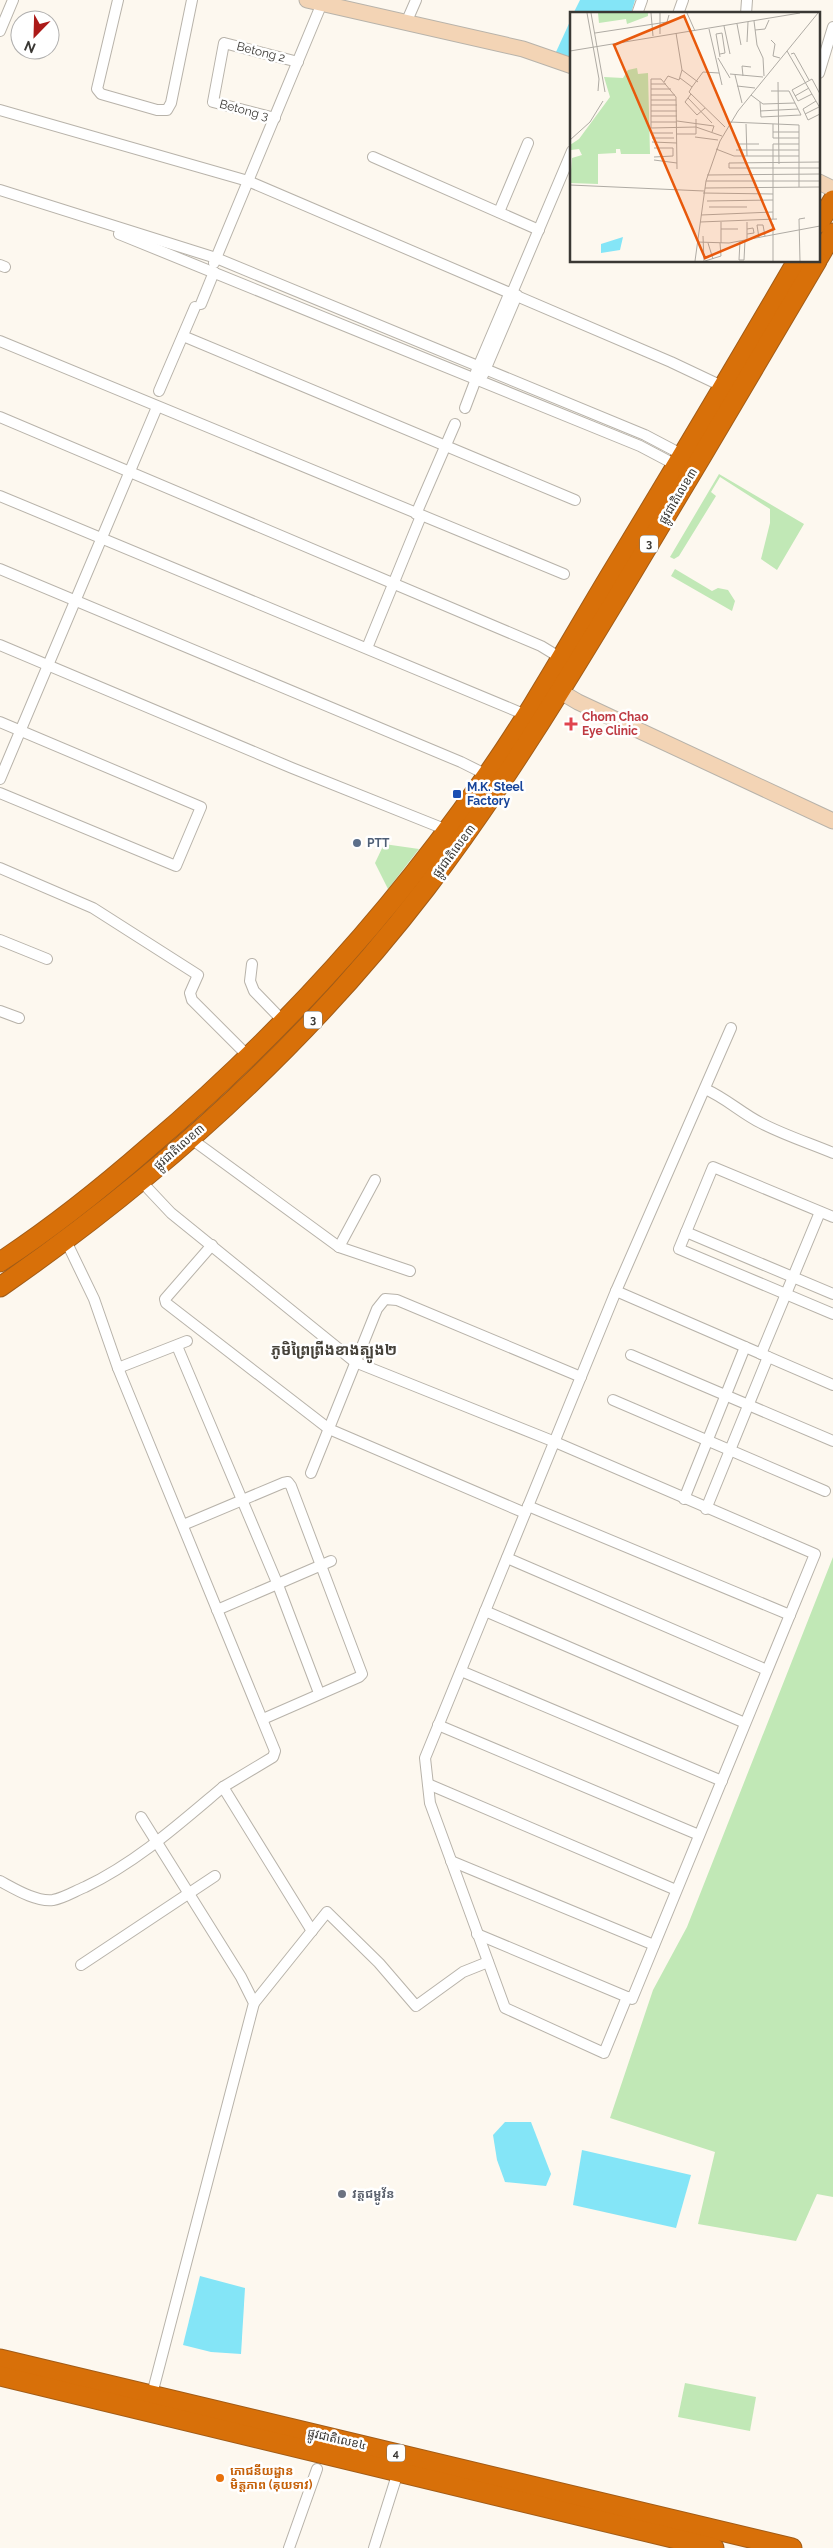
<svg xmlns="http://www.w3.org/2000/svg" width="833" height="2548" font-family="Raleway,'Noto Sans Khmer',sans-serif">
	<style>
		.green { fill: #c1e8b6 }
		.water { fill: #84e5f7 }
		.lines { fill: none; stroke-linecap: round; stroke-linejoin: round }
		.street-casing { stroke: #b8b3aa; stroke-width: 12 }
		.secondary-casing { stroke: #b8b3aa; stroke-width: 17 }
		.highway-casing { stroke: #a15c18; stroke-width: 21 }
		.street { stroke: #fff; stroke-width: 10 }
		.secondary { stroke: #f3d4b5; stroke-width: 15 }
		.highway { stroke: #d87009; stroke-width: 19 }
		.health-dot { fill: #e0444e; stroke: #fff; stroke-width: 2 }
		.transit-dot { fill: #1a4fb4; stroke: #fff; stroke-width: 2 }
		.service-dot { fill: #5c6f8a; stroke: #fff; stroke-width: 2 }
		.worship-dot { fill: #6b7280; stroke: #fff; stroke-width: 2 }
		.food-dot { fill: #e8710a; stroke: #fff; stroke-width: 2 }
		.labels { text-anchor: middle; stroke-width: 5; stroke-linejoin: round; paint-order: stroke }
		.shield { fill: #fff; stroke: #757471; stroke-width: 1 }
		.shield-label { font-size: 11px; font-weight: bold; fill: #3a3834 }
		.street-label { font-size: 12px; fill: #3a3834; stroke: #fff }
		.health-label { font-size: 12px; font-weight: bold; fill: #be3a42; stroke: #fff; text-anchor: start }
		.transit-label { font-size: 12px; font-weight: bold; fill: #164399; stroke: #fff; text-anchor: start }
		.service-label { font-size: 12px; font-weight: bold; fill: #4e5e75; stroke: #fff; text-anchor: start }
		.worship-label { font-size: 12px; font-weight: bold; fill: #5b616d; stroke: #fff; text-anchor: start }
		.food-label { font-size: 12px; font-weight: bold; fill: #c56008; stroke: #fff; text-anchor: start }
		.quarter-label { font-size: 15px; font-weight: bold; fill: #454139; stroke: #fff }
		.inset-road { fill: none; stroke: #afaba4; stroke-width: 1 }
		.view { fill: #e8590c; fill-opacity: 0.15; stroke: #e8590c; stroke-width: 2.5 }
		.inset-edge { fill: none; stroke: #3a3834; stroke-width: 2.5 }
	</style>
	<rect width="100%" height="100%" fill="#fdf8ef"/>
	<!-- green -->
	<g class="green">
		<polygon points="719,474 804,524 777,570 761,559 770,523 770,509 720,477 711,492 716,496 679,556 674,559 670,557"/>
		<polygon points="675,569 712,591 718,588 728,590 735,601 732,611 671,576"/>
		<polygon points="384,844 419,849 388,889 375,863"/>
		<polygon points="833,1557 833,2197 817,2194 796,2241 698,2224 715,2152 610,2118 653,1990 687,1927"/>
		<polygon points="685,2383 756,2397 750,2431 678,2417"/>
	</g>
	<!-- water -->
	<g class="water">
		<polygon points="580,0 635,0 631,14 573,14"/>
		<polygon points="572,17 572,59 556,52"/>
		<polygon points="505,2122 531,2122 551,2174 546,2186 505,2182 497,2160 493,2135"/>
		<polygon points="582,2150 691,2175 676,2228 573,2205"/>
		<polygon points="200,2276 245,2288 241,2354 211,2352 183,2345"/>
	</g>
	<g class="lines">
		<!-- street casing -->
		<g class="street-casing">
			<g id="street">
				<polyline points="118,0 97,89 101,94 157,110 167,110 171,103 192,0"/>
				<polyline points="637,14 642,0"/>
				<polyline points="678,14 683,0"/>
				<polyline points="746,14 747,0"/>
				<polyline points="406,23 416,0"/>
				<polyline points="0,31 13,0"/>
				<polyline points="819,73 833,27"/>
				<polyline points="0,110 248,181 671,362 726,388"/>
				<polyline points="275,118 213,102 224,43 298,62"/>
				<polyline points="373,157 539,230"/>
				<polyline points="0,190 216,258 645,435 683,455"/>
				<polyline points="499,212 528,143"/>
				<polyline points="119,234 640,446 676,465"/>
				<polyline points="214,263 322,3"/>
				<polyline points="0,265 5,267"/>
				<polyline points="512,293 572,151"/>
				<polyline points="201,304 214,272"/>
				<polyline points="183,336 575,500"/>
				<polyline points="0,341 564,574"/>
				<polyline points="476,372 510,292"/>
				<polyline points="483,375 517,295"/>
				<polyline points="159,391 195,307"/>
				<polyline points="465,408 476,379"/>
				<polyline points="0,417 541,646 564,660"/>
				<polyline points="0,496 526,715"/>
				<polyline points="416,514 455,424"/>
				<polyline points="0,569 461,762 487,775"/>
				<polyline points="0,645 292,768 447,830"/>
				<polyline points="367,648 421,516"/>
				<polyline points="0,722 201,807 176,866 0,793"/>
				<polyline points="0,779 157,407"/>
				<polyline points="0,868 93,908 198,975 190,993 192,1000 249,1057"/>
				<polyline points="0,940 47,959"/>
				<polyline points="252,964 250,981 254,991 284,1022"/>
				<polyline points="0,1011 19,1018"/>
				<path d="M705,1089C726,1098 741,1113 761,1123C784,1135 809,1143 833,1153"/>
				<polyline points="190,1138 339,1247 410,1271"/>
				<polyline points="138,1178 171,1213 355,1362 555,1442 815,1554 632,1999 477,1934"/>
				<polyline points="833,1217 713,1167 679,1249 833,1314"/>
				<polyline points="686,1232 833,1294"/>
				<polyline points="66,1241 94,1299 118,1368 275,1751 273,1757 223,1787 312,1931"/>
				<polyline points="212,1245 165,1299 166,1303 329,1429 525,1513"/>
				<polyline points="339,1247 375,1180"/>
				<polyline points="616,1291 833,1385"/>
				<polyline points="177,1346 278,1585 319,1693"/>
				<polyline points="761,1354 820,1212"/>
				<polyline points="631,1355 833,1441"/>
				<polyline points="118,1368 187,1341"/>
				<polyline points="613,1400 825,1491"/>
				<polyline points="311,1473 377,1309 385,1299 397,1300 581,1377"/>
				<polyline points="684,1499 745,1347"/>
				<polyline points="528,1506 790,1615"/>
				<polyline points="706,1509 768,1357"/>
				<polyline points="183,1525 283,1483 288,1482 291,1486 362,1674 359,1677 263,1719"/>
				<polyline points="507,1558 767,1670"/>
				<polyline points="217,1610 331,1561"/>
				<polyline points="485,1611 745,1723"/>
				<polyline points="461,1671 722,1781"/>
				<polyline points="438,1725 699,1835"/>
				<polyline points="428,1784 676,1890"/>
				<polyline points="141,1817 241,1977 254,2003 151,2398"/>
				<polyline points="451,1861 654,1945"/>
				<path d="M0,1881C15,1889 36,1902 53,1900C64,1898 75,1891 85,1887C137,1862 179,1824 223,1787"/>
				<polyline points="81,1965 215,1876"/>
				<polyline points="627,1997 604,2053 505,2008 430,1803 425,1758 616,1291 731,1028"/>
				<polyline points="254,2003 327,1912 379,1963 416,2006 463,1972 488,1962"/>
				<polyline points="289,2548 317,2469"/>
				<polyline points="374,2548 398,2472"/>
			</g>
		</g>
		<!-- secondary casing -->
		<g class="secondary-casing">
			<g id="secondary">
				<polyline points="307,0 523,49 572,66"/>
				<polyline points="819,182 833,189"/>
				<polyline points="551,686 578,702 833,821"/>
			</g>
		</g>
		<!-- highway casing -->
		<g class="highway-casing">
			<g id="highway">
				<polyline points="819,223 833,200"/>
				<polyline points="819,257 833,233"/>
				<path d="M0,1262C52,1228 102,1188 149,1147C276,1039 389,916 485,778C531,713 570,642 611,574C674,470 736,366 797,261"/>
				<path d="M0,1287C160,1176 307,1043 426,888C503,787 568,679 633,571C695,468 756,365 817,261"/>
				<polyline points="0,2359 792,2548"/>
				<polyline points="0,2376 714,2548"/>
			</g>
		</g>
		<!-- street -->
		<use href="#street" class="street"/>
		<!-- secondary -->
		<use href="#secondary" class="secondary"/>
		<!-- highway -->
		<use href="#highway" class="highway"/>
	</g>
	<!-- markers -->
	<path class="health-dot" d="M568.5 716.5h5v5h5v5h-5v5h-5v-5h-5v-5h5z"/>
	<rect class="transit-dot" x="452" y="789" width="10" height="10" rx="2.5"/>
	<circle class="service-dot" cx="357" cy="843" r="5"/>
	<circle class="worship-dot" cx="342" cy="2194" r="5"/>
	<circle class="food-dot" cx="220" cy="2478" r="5"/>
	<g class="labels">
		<!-- shield labels -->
		<g class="shield">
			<rect x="640" y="535.5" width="18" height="17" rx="4"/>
			<rect x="304" y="1011.5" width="18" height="17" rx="4"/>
			<rect x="387" y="2444.5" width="18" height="17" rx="4"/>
		</g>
		<g class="shield-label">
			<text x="649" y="548">3</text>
			<text x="313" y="1024">3</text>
			<text x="396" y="2457">4</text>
		</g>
		<!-- street labels -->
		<g class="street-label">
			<text transform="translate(261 52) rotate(14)" y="4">Betong 2</text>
			<text transform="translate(244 110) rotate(15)" y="4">Betong 3</text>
			<text transform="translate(678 496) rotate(-59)" y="4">ផ្លូវជាតិលេខ៣</text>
			<text transform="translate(454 851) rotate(-53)" y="4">ផ្លូវជាតិលេខ៣</text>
			<text transform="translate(179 1147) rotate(-41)" y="4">ផ្លូវជាតិលេខ៣</text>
			<text transform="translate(337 2439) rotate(13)" y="4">ផ្លូវជាតិលេខ៤</text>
		</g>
		<!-- health labels -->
		<g class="health-label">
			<text x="582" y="721">Chom Chao<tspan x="582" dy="14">Eye Clinic</tspan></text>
		</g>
		<!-- transit labels -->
		<g class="transit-label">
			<text x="467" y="791">M.K. Steel<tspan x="467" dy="14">Factory</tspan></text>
		</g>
		<!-- service labels -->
		<g class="service-label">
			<text x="367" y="847">PTT</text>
		</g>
		<!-- worship labels -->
		<g class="worship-label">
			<text x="352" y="2198">វត្តជម្ពូវ័ន</text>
		</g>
		<!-- food labels -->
		<g class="food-label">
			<text x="230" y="2475">ភោជនីយដ្ឋាន<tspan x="230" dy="14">មិត្តភាព (គុយទាវ)</tspan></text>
		</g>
		<!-- quarter labels -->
		<g class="quarter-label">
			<text x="334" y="1355">ភូមិព្រៃព្រីងខាងត្បូង២</text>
		</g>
	</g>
	<!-- overview -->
	<g transform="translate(570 12)">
		<rect width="250" height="250" fill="#fdf8ef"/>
		<path d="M28,1H78V4L57,12L56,7L29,11ZM67,56L68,62L78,61L80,142H51L50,137H46V141L28,142V172L0,171L2,146L12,143L9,137L1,138L0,133L9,127L40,85L34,65L53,66L58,58Z" fill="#c1e8b6"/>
		<path d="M53,225L50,238L31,241V232Z" fill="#84e5f7"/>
		<path class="inset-road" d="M17,1L29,67L28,79M21,1L35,80M81,1L83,24M90,1V22M117,1L125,19M184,9L187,33L193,46L194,64M167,12L171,33M154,14L160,42M139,17L152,73M185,18L195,17L199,8M25,21L97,10L99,3M106,21L112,58L128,70M201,28L205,32L203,44L210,46M177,30L178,10M0,39L230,1M217,39L250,96M150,42L155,41L152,21L146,22L150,45M221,42L224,41L239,68M148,46L160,66M160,62L193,65M165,63L172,91M173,64L172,54L181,55M110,66L122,75L119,80L155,115M94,70L98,64L109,68L112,58M208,70L209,152M81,72V67H91L106,85L107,157M96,72H81V116L126,115L152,124M167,74L185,76M122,75L133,60L149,61M81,77H101M121,82L115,90L127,103L135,96M242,82L228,89L222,78L242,67L250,82M81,83H105M181,83L193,92L225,91M225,84L239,76M118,86L142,111M81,88H106M246,89L233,97L238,108L250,102M190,90L191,105L231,103L219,79H201M81,93H107M81,99H107M190,99L228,97M235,102L249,95M81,104H107M107,109L144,114L142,120M81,110H107M160,110L229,113V175M176,112L177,144M203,112V120H229M203,120V126H229M83,121H103M107,122H126V107M125,125L148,128M82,126H104M0,128L20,110L33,89M82,130L107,131M167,132H189M84,136H103V144L84,145M146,137L164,144H229M166,138H229M84,148L107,151M250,150L159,151V156H250M137,163L250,162M136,169H250M0,173L134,179M135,176L250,175M133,181L203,182M137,189L203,188M139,195H177M131,203L203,200M203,207V132H229M130,210L207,207M177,210V228M203,212V249M151,217H168M177,217L183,216L184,221L177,222M133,224L134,249M189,226L187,213H193L195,224M170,229L169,248H174L175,228M127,230L159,231L250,214M138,231L143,247M151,231V210M125,249L136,169L150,129L168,99L248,1M135,249L151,244L150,231M230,249L229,207L235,206"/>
		<path class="view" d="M114,4L204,217L135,246L44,33Z"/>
		<rect width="250" height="250" class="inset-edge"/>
	</g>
	<!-- north arrow -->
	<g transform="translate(35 35) rotate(203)"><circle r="24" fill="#ffffff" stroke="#b0afae"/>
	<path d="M0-4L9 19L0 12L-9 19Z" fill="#ac1a18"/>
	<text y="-8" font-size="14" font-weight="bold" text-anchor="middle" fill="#3a3834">N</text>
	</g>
</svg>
